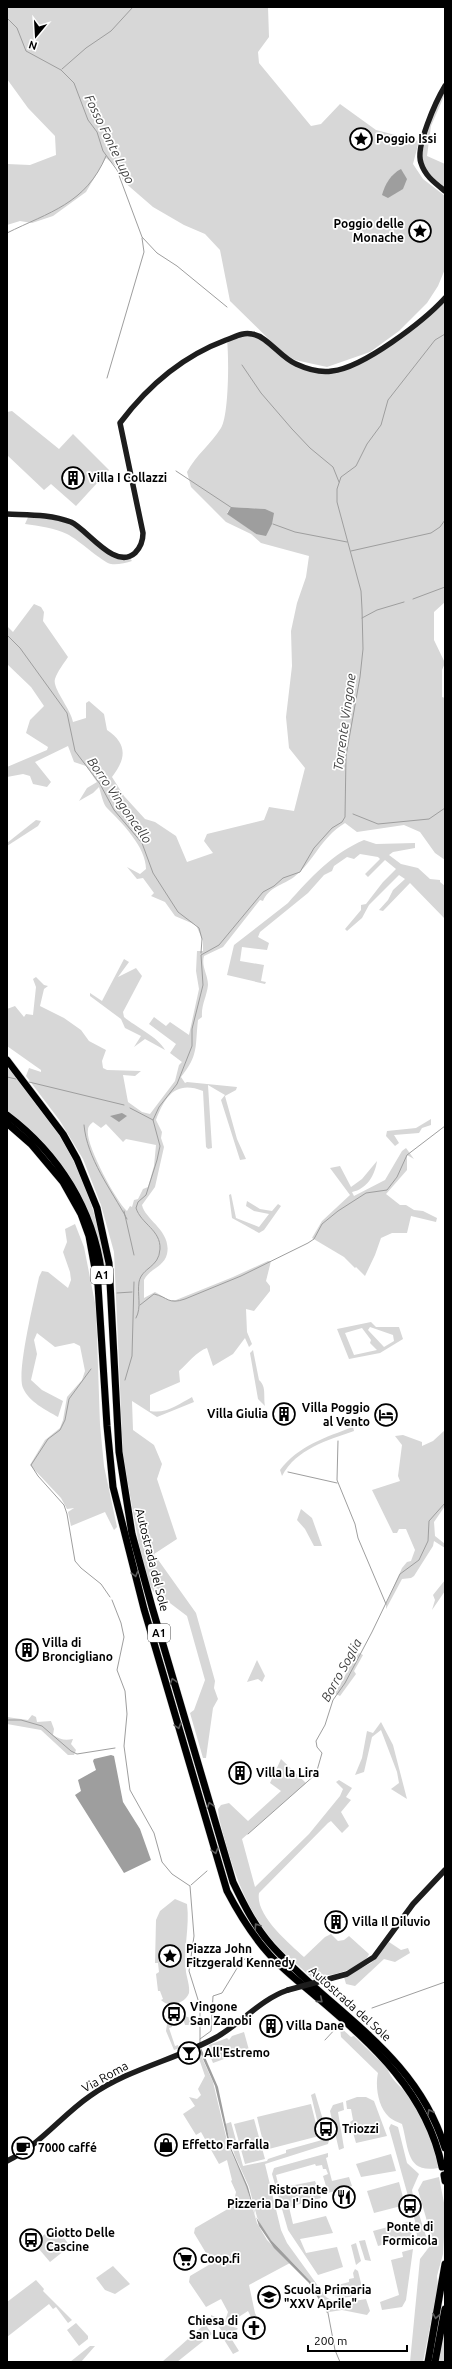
<svg xmlns="http://www.w3.org/2000/svg" width="452" height="2369" font-family="Ubuntu,sans-serif">
	<style>
		.green { fill: #d7d7d7; fill-rule: evenodd }
		.water { fill: #9e9e9e }
		.lines { fill: none; stroke-linecap: round; stroke-linejoin: round }
		.stream { stroke: #9e9e9e; stroke-width: 1 }
		.highway-casing { stroke: #dbdbdb; stroke-width: 8 }
		.secondary { stroke: #1d1d1d; stroke-width: 5.5 }
		.highway { stroke: #000; stroke-width: 7 }
		.secondary-bridge { stroke: #1d1d1d; stroke-width: 5.5 }
		.oneway { stroke: #595959 }
		.labels { text-anchor: middle; stroke-width: 3.5; stroke-linejoin: round; paint-order: stroke }
		.shield { fill: #fff; stroke: #4c4c4c; stroke-width: 1 }
		.shield-label { font-size: 11px; font-weight: bold; fill: #000 }
		.poi-label { font-size: 12px; font-weight: bold; fill: #000; stroke: #fff; text-anchor: start }
		.street-label { font-size: 12px; fill: #000; stroke: #fff }
		.water-label { font-size: 13px; font-style: italic; fill: #3f3f3f; stroke: #fff }
	</style>
	<rect width="100%" height="100%" fill="#fff"/>
	<!-- green -->
	<g class="green">
		<polygon points="7,7 268,7 269,37 258,52 259,63 311,126 321,124 340,104 376,130 419,141 413,164 423,179 445,196 445,269 438,286 427,303 399,331 370,352 327,367 295,360 283,353 230,301 220,250 205,234 184,225 153,207 123,181 119,169 106,158 86,192 53,216 32,223 20,221 7,225 7,164 30,165 56,155 55,136 28,108 7,79"/>
		<polygon points="445,86 445,94 431,126 427,156 445,164 445,191 421,164 426,129"/>
		<path d="M445,298V602L434,612V640L445,663L442,670V697L445,698V860L435,853L420,832L404,825L357,832L345,823C320,838 314,862 294,877C283,885 269,887 263,901L260,900L223,947L204,956C201,967 208,974 208,985C207,996 201,1005 202,1017L198,1020C195,1046 199,1055 181,1077L185,1083L187,1082L237,1087L236,1090L225,1096L237,1139L246,1159L240,1160L221,1100L225,1095L208,1085L212,1148L208,1149L206,1147L203,1091C176,1080 165,1096 156,1120L162,1132L161,1138L164,1147L155,1187L142,1205C145,1220 172,1231 167,1254C164,1267 149,1269 144,1280V1298L155,1292L169,1300H176L233,1277L268,1261H271L266,1281L270,1286V1291L254,1311L246,1309L247,1332L252,1344L249,1347L245,1338L233,1354L213,1366L207,1348C197,1351 187,1364 179,1371L180,1382L150,1395V1411C167,1414 179,1404 192,1397L194,1402L157,1417L132,1401L133,1430L154,1445L162,1464L157,1479L177,1539L154,1554L196,1613L215,1681L214,1688L218,1699L213,1708L206,1758H203L190,1713L194,1710L205,1680L187,1616L158,1594L156,1596L148,1582L140,1551L123,1456L114,1252L101,1205L83,1159L60,1121L26,1076L29,1068L41,1072V1070L7,1046V1009L15,1006L24,1017L26,1014L33,1015L36,987L33,979L36,977L44,985L48,986L44,989L40,1006L64,1018L81,1030L89,1041L106,1050L102,1061L103,1068L107,1070L141,1071L135,1076L123,1075L128,1102L142,1112L150,1114L175,1081L179,1065L182,1062L170,1053L176,1044L149,1024L154,1017L166,1026L170,1022L189,1035L199,989L196,971L197,951H203V941L196,925L175,916L165,902L151,896L154,893L143,878L137,879L127,867L140,874L146,869C146,847 122,823 107,808C103,804 101,793 99,787L93,793L79,801L87,788L97,782L86,766L74,762L68,746L35,762L51,782L47,787L33,784L30,776L23,774L7,777V767L47,750L48,747L26,733L30,720L44,706L31,687L7,664V626L13,632L34,604L41,607L44,612L43,621L68,657C64,663 57,672 55,679C52,688 71,709 73,722L86,718V703L89,701L104,714L107,730C128,744 126,759 112,777L124,796L145,819L155,822L176,836L187,862L213,853L204,841L207,834L264,820L269,807L294,811L305,768L289,748L286,717L292,666L291,631L297,603L306,577L309,556L261,543L251,534L226,522L191,487L187,472C196,455 211,444 221,428C229,415 229,357 227,340L252,334L297,365L331,372L380,350ZM231,507L265,509L256,534L227,513ZM93,1122L101,1128L106,1124L123,1142L126,1139L156,1145L154,1166L148,1187L143,1189L138,1199L134,1200L132,1207L130,1206L127,1211C116,1201 85,1144 88,1130C88,1126 91,1124 93,1122Z"/>
		<polygon points="12,411 59,449 73,434 109,470 76,506 51,484 44,490 7,455 7,412"/>
		<path d="M29,515L72,523L111,554L128,556L132,561C126,563 117,565 111,564C102,562 79,540 67,534C55,528 39,526 25,524Z"/>
		<polygon points="36,820 41,821 38,826 7,846 7,843"/>
		<path d="M364,840L376,844L415,843V848L393,852L389,855L401,864L418,868L430,879L440,880V882L445,886V919L410,883L383,911L379,910L388,900L393,890L405,879L399,875L369,905L362,918L347,931L345,929L361,910V905L366,904L383,882L396,869L385,860L368,877L365,874L380,859L378,857L360,854L354,859L347,857L334,866L332,871L324,875L308,893L260,932L258,937L269,943L267,950L242,947L240,961L264,965L261,981L266,982L265,984L227,975L234,945L288,903C310,878 333,853 364,840Z"/>
		<path d="M124,959L129,962L118,977L136,968L142,976L123,1012L124,1017C136,1027 158,1037 165,1050L145,1039L134,1047L141,1036L125,1028L121,1019L90,996V993L102,1001Z"/>
		<path d="M7,1068C13,1071 22,1084 27,1090C70,1142 96,1198 105,1265H103L97,1242L39,1138L7,1113Z"/>
		<polygon points="431,1119 431,1125 422,1128 419,1133 394,1135 399,1143 395,1146 386,1136 387,1131 416,1128"/>
		<path d="M406,1148L414,1159L407,1155V1170L386,1194L400,1205H406L414,1210L423,1211L437,1218L436,1222L411,1216L407,1233H392L381,1238L375,1255L365,1276L356,1267L355,1268L344,1257L312,1238L322,1221L350,1195L330,1168L340,1166L351,1187L362,1179L377,1161C375,1175 367,1189 352,1192L354,1196L385,1180L402,1151Z"/>
		<polygon points="231,1194 236,1218 259,1227 269,1214 254,1211 246,1206 247,1201 260,1209 272,1211 278,1204 281,1206 264,1230 259,1233 232,1218 229,1195"/>
		<path d="M75,1224L84,1247L96,1308L100,1425L104,1466L117,1527L114,1530L105,1512L71,1526L68,1512L74,1508L67,1509L61,1498L30,1465L45,1440L60,1428L63,1420L67,1397L82,1380L85,1371L80,1346L74,1343L55,1347L37,1333L34,1340L37,1354L31,1380L42,1390L63,1401L58,1417C46,1410 29,1402 23,1388C16,1373 35,1297 39,1277L42,1271L48,1272L68,1288L71,1280L70,1272L63,1252L67,1242L65,1229Z"/>
		<path d="M371,1322L376,1327H399L403,1339L380,1353L349,1359L337,1329ZM370,1327L393,1335L394,1341L384,1347L368,1330ZM362,1328L371,1340L370,1343L377,1350L354,1355L345,1333Z"/>
		<path d="M253,1350L259,1380C267,1387 263,1397 265,1406L258,1399L250,1353Z"/>
		<path d="M353,1427L354,1431C328,1440 296,1449 282,1476L280,1470C298,1446 326,1437 353,1427Z"/>
		<polygon points="445,1430 445,1506 434,1522 435,1536 445,1544 445,1548 434,1541 433,1546 414,1576 411,1578 402,1579 386,1609 386,1604 402,1568 407,1562 411,1561 415,1550 406,1529 399,1529 397,1533 393,1533 372,1490 400,1481 398,1476 402,1445 395,1436 403,1435 422,1442 422,1446 433,1441"/>
		<polygon points="301,1509 312,1518 322,1546 314,1546 305,1529 297,1520"/>
		<polygon points="445,1580 445,1591 432,1610 435,1600 433,1595"/>
		<path d="M359,1653L363,1655L354,1671L356,1674L340,1696L334,1693C345,1681 348,1664 359,1653Z"/>
		<polygon points="257,1660 265,1676 262,1682 258,1679 247,1682"/>
		<path d="M32,1715L36,1717L37,1722L51,1721L54,1729L53,1735C60,1739 64,1741 73,1739L71,1744L76,1750L74,1755H68L41,1730L7,1724V1717L28,1720Z"/>
		<polygon points="381,1722 393,1745 407,1799 391,1789 399,1783 397,1772 381,1730 372,1737 364,1772 355,1775 362,1758 367,1731 373,1733"/>
		<path d="M281,1759L306,1783L242,1839L255,1887L309,1834L340,1796L343,1789L336,1782L339,1780L352,1788L346,1797L351,1800L341,1812L349,1826L342,1833L331,1821L328,1823L259,1893C255,1915 289,1943 304,1957L325,1937L331,1934L338,1941L344,1940L349,1936L369,1954C366,1965 335,1977 322,1975L326,1979L316,1982C302,1968 285,1955 272,1940C243,1905 230,1862 219,1818L218,1809L221,1805L229,1803L248,1821L281,1791L270,1783Z"/>
		<path d="M175,1899L187,1904C190,1927 183,1949 186,1972C187,1978 190,1987 189,1993C185,2004 168,2008 161,2000L163,1999L160,1991H158L156,1974L159,1972L158,1963H155L156,1920L160,1911Z"/>
		<polygon points="389,1942 401,1950 408,1948 410,1953 395,1962 384,1959 355,1986 346,1984 344,1977 371,1963"/>
		<polygon points="185,2016 190,2018 190,2033 190,2025 185,2025 183,2018 171,2023 172,2027 169,2028 175,2046 178,2045 179,2048 190,2044 190,2042 191,2044 174,2050 166,2031 167,2024"/>
		<path d="M340,2027L351,2037L354,2036L387,2068C391,2079 399,2085 406,2093C422,2112 436,2143 438,2168C406,2174 409,2148 402,2124C398,2122 392,2120 389,2117C378,2107 375,2086 378,2073L341,2037Z"/>
		<polygon points="244,2032 249,2050 213,2063 208,2051 209,2045 227,2038 229,2040 232,2036"/>
		<polygon points="198,2049 213,2082 228,2145 246,2185 257,2223 267,2240 290,2263 249,2285 255,2313 259,2322 254,2323 248,2311 237,2318 234,2325 211,2317 211,2315 225,2321 228,2312 221,2299 206,2307 189,2282 190,2276 212,2263 194,2233 195,2228 233,2206 236,2192 231,2181 232,2180 227,2160 219,2164 201,2132 196,2135 183,2114 195,2106 189,2097 197,2099 201,2095 198,2089 205,2076 196,2050"/>
		<polygon points="315,2093 329,2140 328,2144 265,2164 281,2230 287,2243 326,2297 338,2304 366,2299 370,2311 367,2315 342,2310 329,2312 313,2284 271,2240 262,2228 257,2217 249,2187 235,2156 225,2124 231,2122 243,2166 267,2161 268,2159 286,2153 286,2150 322,2140 311,2095"/>
		<polygon points="357,2097 366,2097 374,2101 387,2136 356,2143 350,2122 353,2120 351,2109 347,2109 346,2101"/>
		<polygon points="343,2102 344,2110 338,2112 344,2148 339,2150 330,2111 333,2105"/>
		<polygon points="311,2104 319,2136 265,2150 257,2117"/>
		<polygon points="254,2119 265,2159 245,2164 234,2124"/>
		<polygon points="391,2124 398,2127 407,2163 419,2174 412,2190 413,2196 427,2239 424,2246 418,2244 415,2221 389,2128"/>
		<polygon points="328,2153 328,2157 326,2158 332,2181 349,2177 352,2186 328,2193 323,2176 328,2174 326,2169 323,2169 322,2165 316,2166 315,2164 276,2175 279,2188 315,2181 321,2198 289,2207 293,2224 326,2216 333,2233 300,2239 306,2253 337,2247 343,2267 318,2275 288,2230 272,2174 274,2168"/>
		<polygon points="391,2154 396,2171 361,2177 356,2164"/>
		<polygon points="439,2177 445,2208 445,2219 443,2254 437,2276 438,2286 423,2362 410,2362 420,2259 433,2242 418,2190 423,2181"/>
		<polygon points="399,2182 405,2205 374,2213 367,2191"/>
		<polygon points="410,2221 412,2236 378,2246 373,2231"/>
		<polygon points="56,2227 70,2246 50,2262 33,2242"/>
		<polygon points="365,2240 371,2261 365,2260 359,2241"/>
		<polygon points="356,2243 361,2261 356,2265 351,2245"/>
		<polygon points="413,2249 406,2300 402,2307 382,2310 380,2302 399,2295 391,2260 403,2257 402,2252"/>
		<polygon points="113,2266 130,2284 115,2294 105,2290 96,2278"/>
		<path d="M355,2269L358,2271L363,2291C351,2299 336,2301 327,2288L349,2282V2279L354,2278L353,2273Z"/>
		<polygon points="36,2280 44,2289 43,2291 72,2320 68,2323 56,2307 53,2309 49,2304 7,2337 7,2302"/>
		<polygon points="216,2322 237,2328 238,2329 225,2336"/>
		<polygon points="76,2323 88,2336 88,2339 79,2346 67,2330"/>
		<polygon points="205,2324 212,2334 177,2362 162,2362"/>
		<polygon points="445,2324 445,2362 436,2362"/>
		<polygon points="229,2335 239,2351 233,2354 223,2338"/>
		<polygon points="90,2346 95,2346 81,2362 70,2362"/>
	</g>
	<!-- water -->
	<g class="water">
		<path d="M401,169L407,179L403,189L388,198L382,195C385,184 391,174 401,169Z"/>
		<polygon points="231,507 265,509 274,513 272,524 266,536 256,534 230,516 227,514"/>
		<polygon points="122,1113 127,1116 119,1122 110,1116"/>
		<polygon points="111,1755 114,1756 123,1802 140,1829 151,1860 124,1873 75,1795 81,1791 78,1780 96,1770 93,1761 94,1759"/>
		<polygon points="201,2048 218,2087 231,2148 248,2187 256,2217 271,2240 311,2282 329,2312 327,2313 309,2283 274,2248 259,2226 246,2186 229,2146 215,2086 200,2052"/>
	</g>
	<g class="lines">
		<!-- stream -->
		<g class="stream">
			<polyline points="7,18 17,28 26,51 61,70 74,83 88,120 97,132 103,151 117,170 142,237 157,253 177,266 227,307"/>
			<polyline points="62,69 86,48 111,31 133,7"/>
			<path d="M7,233C49,212 86,204 106,156"/>
			<polyline points="242,365 261,393 292,429 310,448 333,467 339,482"/>
			<polyline points="107,378 144,252 142,238"/>
			<polyline points="176,471 232,508"/>
			<polyline points="273,524 295,532 347,542"/>
			<polyline points="351,551 431,533 440,527 445,520"/>
			<polyline points="413,599 445,587"/>
			<polyline points="362,618 377,610 404,602"/>
			<polyline points="7,635 20,648 67,713 75,751 100,784 114,810 142,843 153,873 178,912 199,928 202,939 201,953"/>
			<polyline points="353,814 378,824 429,819 445,808"/>
			<polyline points="7,1077 16,1079"/>
			<polyline points="29,1082 124,1105"/>
			<polyline points="130,1108 153,1120"/>
			<path d="M84,1125C87,1159 111,1189 127,1219"/>
			<polyline points="124,1211 134,1255"/>
			<polyline points="117,1293 132,1292"/>
			<path d="M140,1305L154,1294C168,1297 168,1305 185,1299L241,1276L308,1243L314,1239L322,1224L338,1211L366,1193L387,1190L397,1177L407,1155L445,1126"/>
			<path d="M136,1318C142,1307 137,1295 139,1282C142,1267 159,1268 160,1249C161,1230 141,1224 136,1208L138,1202L146,1195L157,1160L160,1146L153,1120L159,1107L177,1084L192,1046V1029L203,985L201,955L219,945L263,892L274,886L283,878L300,872L314,848L332,828L342,822L345,817L346,756L360,677L363,649L362,609L361,591L337,502V489L341,477L356,466L367,444L381,425L388,400L435,340L445,334"/>
			<polyline points="91,1369 69,1399 65,1420 60,1430 48,1439 31,1465 38,1476 64,1505 67,1514 75,1561 81,1568 101,1584 110,1597"/>
			<polyline points="125,1380 132,1356 134,1282"/>
			<polyline points="338,1441 337,1480 355,1524 358,1538 386,1604"/>
			<polyline points="288,1472 337,1483"/>
			<polyline points="112,1600 121,1623 124,1637 117,1670 125,1691 127,1714 124,1746 130,1790 154,1833 162,1862 172,1874 190,1886 194,1936 189,1971 200,2006 200,2043"/>
			<polyline points="7,1720 21,1720 42,1726 71,1751 77,1754 115,1748"/>
			<polyline points="248,1834 316,1774 322,1753 317,1747 316,1741 325,1725 333,1700 345,1683 372,1632 400,1574 419,1560 428,1541 429,1521 445,1503"/>
			<polyline points="191,1885 207,1871"/>
			<polyline points="372,2008 445,1982"/>
			<polyline points="200,2039 211,2031 213,1996 222,1993 242,1960 251,1957"/>
			<polyline points="325,2040 338,2026"/>
			<polyline points="328,2313 335,2350 340,2362"/>
		</g>
		<!-- highway casing -->
		<g class="highway-casing">
			<g id="highway">
				<path d="M7,1060L63,1134L77,1159L97,1208L109,1263L119,1452L132,1534L152,1607L233,1882C244,1905 255,1927 272,1946C334,2014 416,2054 445,2148"/>
				<path d="M7,1115C59,1154 94,1210 102,1276"/>
				<path d="M7,1123L31,1144L63,1182L81,1214L89,1236L98,1285L107,1426L113,1487L144,1609L227,1891C239,1914 252,1935 269,1954C284,1971 302,1984 319,1999C373,2045 427,2093 442,2167"/>
				<polyline points="444,2175 445,2181"/>
				<polyline points="428,2362 445,2264"/>
				<polyline points="435,2362 445,2309"/>
			</g>
		</g>
		<!-- secondary -->
		<g class="secondary">
			<path d="M445,86C436,101 415,147 421,163C425,176 435,183 445,191"/>
			<path d="M7,514C29,515 50,514 71,522C87,529 115,571 135,553C141,547 143,541 143,533L120,423C147,387 183,356 226,340C235,337 242,332 252,334C267,336 281,358 296,364C307,369 321,373 332,371C363,368 424,321 445,298"/>
			<polyline points="325,1980 347,1974 374,1957 413,1904 445,1870"/>
			<path d="M7,2161C40,2145 61,2116 90,2096C128,2069 175,2060 215,2038C241,2024 259,2000 288,1990"/>
		</g>
		<!-- highway -->
		<use href="#highway" class="highway"/>
		<!-- secondary-bridge -->
		<polyline class="secondary-bridge" points="288,1990 325,1980"/>
	</g>
	<!-- one-way arrows -->
	<defs><path id="oneway-chevron" d="M-2-3.5L2.5 0L-2 3.5" fill="none" stroke-width="1.6" stroke-linecap="round" stroke-linejoin="round"/></defs>
	<g class="oneway">
		<use href="#oneway-chevron" transform="translate(135 1574) rotate(75)"/>
		<use href="#oneway-chevron" transform="translate(173 1681) rotate(-106)"/>
		<use href="#oneway-chevron" transform="translate(178 1726) rotate(74)"/>
		<use href="#oneway-chevron" transform="translate(210 1805) rotate(-107)"/>
		<use href="#oneway-chevron" transform="translate(215 1851) rotate(74)"/>
		<use href="#oneway-chevron" transform="translate(257 1926) rotate(-124)"/>
		<use href="#oneway-chevron" transform="translate(320 2000) rotate(40)"/>
		<use href="#oneway-chevron" transform="translate(430 2112) rotate(-117)"/>
		<use href="#oneway-chevron" transform="translate(436 2316) rotate(100)"/>
	</g>
	<!-- icons -->
	<defs>
		<g id="sight-ring" transform="scale(1.15)"><circle r="9.5" fill="#fff" stroke="#000" stroke-width="1.5"/><path d="M0-6L1.8-2.2L6-1.7L2.9 1.2L3.7 5.4L0 3.3L-3.7 5.4L-2.9 1.2L-6-1.7L-1.8-2.2Z" fill="#000"/></g>
		<g id="building-ring" transform="scale(1.15)"><circle r="9.5" fill="#fff" stroke="#000" stroke-width="1.5"/><path d="M-4-6H4V6H1V3H-1V6H-4ZM-2.5-4.3h1.7v1.8h-1.7ZM.8-4.3h1.7v1.8H.8ZM-2.5-1h1.7V.8h-1.7ZM.8-1h1.7V.8H.8Z" fill="#000"/></g>
		<g id="hotel-ring" transform="scale(1.15)"><circle r="9.5" fill="#fff" stroke="#000" stroke-width="1.5"/><path d="M-6-4.5h1.5V1H6V5H4.5V3h-9V5H-6ZM-4 0a1.8 1.8 0 1 1 3.6 0ZM.5 0V-2.5h3Q6-2.5 6 0Z" fill="#000"/></g>
		<g id="bus-ring" transform="scale(1.15)"><circle r="9.5" fill="#fff" stroke="#000" stroke-width="1.5"/><path d="M-5-6H5V4H4V6H2V4H-2V6H-4V4H-5ZM-3.5-4V0h7V-4ZM-3.5 1.2v1.5H-2V1.2ZM2 1.2v1.5H3.5V1.2Z" fill="#000"/></g>
		<g id="bar-ring" transform="scale(1.15)"><circle r="9.5" fill="#fff" stroke="#000" stroke-width="1.5"/><path d="M-6-5H6L.8 .8V4.5H3.5V6h-7V4.5H-.8V.8Z" fill="#000"/></g>
		<g id="shop-ring" transform="scale(1.15)"><circle r="9.5" fill="#fff" stroke="#000" stroke-width="1.5"/><path d="M-5-2.5h2.3a2.7 3.5 0 0 1 5.4 0H5L5.5 6h-11ZM-1.5-2.5h3a1.5 2.3 0 0 0-3 0Z" fill="#000"/></g>
		<g id="cafe-ring" transform="scale(1.15)"><circle r="9.5" fill="#fff" stroke="#000" stroke-width="1.5"/><path d="M-5.5-4.5H6V0H3Q3 3.5 0 3.5H-2.5Q-5.5 3.5-5.5 0ZM3-3.2v2h1.7v-2ZM-6 4.5H4V6H-6Z" fill="#000"/></g>
		<g id="restaurant-ring" transform="scale(1.15)"><circle r="9.5" fill="#fff" stroke="#000" stroke-width="1.5"/><path d="M-5-6h1v4h1v-4h1v4h1v-4h1v5L-1.5 .5V6h-2V.5L-5-1ZM5-6V6H3V1.5H1.5Q1.5-4 5-6Z" fill="#000"/></g>
		<g id="supermarket-ring" transform="scale(1.15)"><circle r="9.5" fill="#fff" stroke="#000" stroke-width="1.5"/><path d="M-6-5.5h2.5l.6 2H6L4.5 2H-2.5L-4.4-4H-6ZM-1.5 3.2a1.3 1.3 0 1 0 .1 0ZM3 3.2a1.3 1.3 0 1 0 .1 0Z" fill="#000"/></g>
		<g id="school-ring" transform="scale(1.15)"><circle r="9.5" fill="#fff" stroke="#000" stroke-width="1.5"/><path d="M0-5L7-2L0 1L-7-2ZM-4 1L0 2.5L4 1V4Q0 6-4 4Z" fill="#000"/></g>
		<g id="church-ring" transform="scale(1.15)"><circle r="9.5" fill="#fff" stroke="#000" stroke-width="1.5"/><path d="M-1.2-6h2.4v3.5h3.3v2.4h-3.3V6h-2.4V-.1h-3.3v-2.4h3.3Z" fill="#000"/></g>
	</defs>
	<g fill-rule="evenodd">
		<use href="#sight-ring" x="361" y="139"/>
		<use href="#sight-ring" x="420" y="231"/>
		<use href="#building-ring" x="73" y="478"/>
		<use href="#building-ring" x="284" y="1414"/>
		<use href="#hotel-ring" x="386" y="1415"/>
		<use href="#building-ring" x="27" y="1650"/>
		<use href="#building-ring" x="240" y="1773"/>
		<use href="#building-ring" x="336" y="1922"/>
		<use href="#sight-ring" x="170" y="1956"/>
		<use href="#bus-ring" x="174" y="2014"/>
		<use href="#building-ring" x="271" y="2026"/>
		<use href="#bar-ring" x="189" y="2053"/>
		<use href="#bus-ring" x="326" y="2129"/>
		<use href="#shop-ring" x="166" y="2145"/>
		<use href="#cafe-ring" x="23" y="2148"/>
		<use href="#restaurant-ring" x="344" y="2197"/>
		<use href="#bus-ring" x="410" y="2206"/>
		<use href="#bus-ring" x="31" y="2240"/>
		<use href="#supermarket-ring" x="185" y="2259"/>
		<use href="#school-ring" x="269" y="2297"/>
		<use href="#church-ring" x="254" y="2328"/>
	</g>
	<g class="labels">
		<!-- shield labels -->
		<g class="shield">
			<rect x="91" y="1266" width="22" height="18" rx="3"/>
			<rect x="148" y="1624" width="22" height="18" rx="3"/>
		</g>
		<g class="shield-label">
			<text x="102" y="1279">A1</text>
			<text x="159" y="1637">A1</text>
		</g>
		<!-- poi labels -->
		<g class="poi-label">
			<text x="376" y="143">Poggio Issi</text>
			<text x="404" y="228" text-anchor="end">Poggio delle<tspan x="404" dy="14">Monache</tspan></text>
			<text x="88" y="482">Villa I Collazzi</text>
			<text x="370" y="1412" text-anchor="end">Villa Poggio<tspan x="370" dy="14">al Vento</tspan></text>
			<text x="268" y="1418" text-anchor="end">Villa Giulia</text>
			<text x="42" y="1647">Villa di<tspan x="42" dy="14">Broncigliano</tspan></text>
			<text x="256" y="1777">Villa la Lira</text>
			<text x="352" y="1926">Villa Il Diluvio</text>
			<text x="186" y="1953">Piazza John<tspan x="186" dy="14">Fitzgerald Kennedy</tspan></text>
			<text x="190" y="2011">Vingone<tspan x="190" dy="14">San Zanobi</tspan></text>
			<text x="286" y="2030">Villa Dane</text>
			<text x="204" y="2057">All'Estremo</text>
			<text x="342" y="2133">Triozzi</text>
			<text x="182" y="2149">Effetto Farfalla</text>
			<text x="38" y="2152">7000 caffé</text>
			<text x="328" y="2194" text-anchor="end">Ristorante<tspan x="328" dy="14">Pizzeria Da I' Dino</tspan></text>
			<text x="410" y="2231" text-anchor="middle">Ponte di<tspan x="410" dy="14">Formicola</tspan></text>
			<text x="46" y="2237">Giotto Delle<tspan x="46" dy="14">Cascine</tspan></text>
			<text x="200" y="2263">Coop.fi</text>
			<text x="284" y="2294">Scuola Primaria<tspan x="284" dy="14">"XXV Aprile"</tspan></text>
			<text x="238" y="2325" text-anchor="end">Chiesa di<tspan x="238" dy="14">San Luca</tspan></text>
		</g>
		<!-- street labels -->
		<g class="street-label">
			<text transform="translate(152 1560) rotate(76)" y="4">Autostrada del Sole</text>
			<text transform="translate(350 2004) rotate(42)" y="4">Autostrada del Sole</text>
			<text transform="translate(105 2077) rotate(-29)" y="4">Via Roma</text>
		</g>
		<!-- water labels -->
		<g class="water-label">
			<text transform="translate(110 139) rotate(64)" y="5">Fosso Fonte Lupo</text>
			<text transform="translate(344 722) rotate(-82)" y="5">Torrente Vingone</text>
			<text transform="translate(120 800) rotate(55)" y="5">Borro Vingoncello</text>
			<text transform="translate(341 1670) rotate(-61)" y="5">Borro Soglia</text>
		</g>
	</g>
	<!-- border -->
	<rect width="452" height="2369" fill="none" stroke="#000000" stroke-width="16"/>
	<!-- north arrow -->
	<g transform="translate(36 36) rotate(198)" stroke="#ffffff" stroke-width="3" paint-order="stroke">
	<path d="M0-3L7 15L0 10L-7 15Z" fill="#000000"/>
	<text y="-6" font-size="11" font-weight="bold" text-anchor="middle" fill="#000000">N</text>
	</g>
	<!-- scale -->
	<path d="M308 2345v6h99v-6" fill="none" stroke="#000000" stroke-width="2"/>
	<text x="314" y="2345" font-size="12" fill="#000000" stroke="#ffffff" stroke-width="3" paint-order="stroke">200 m</text>
</svg>
